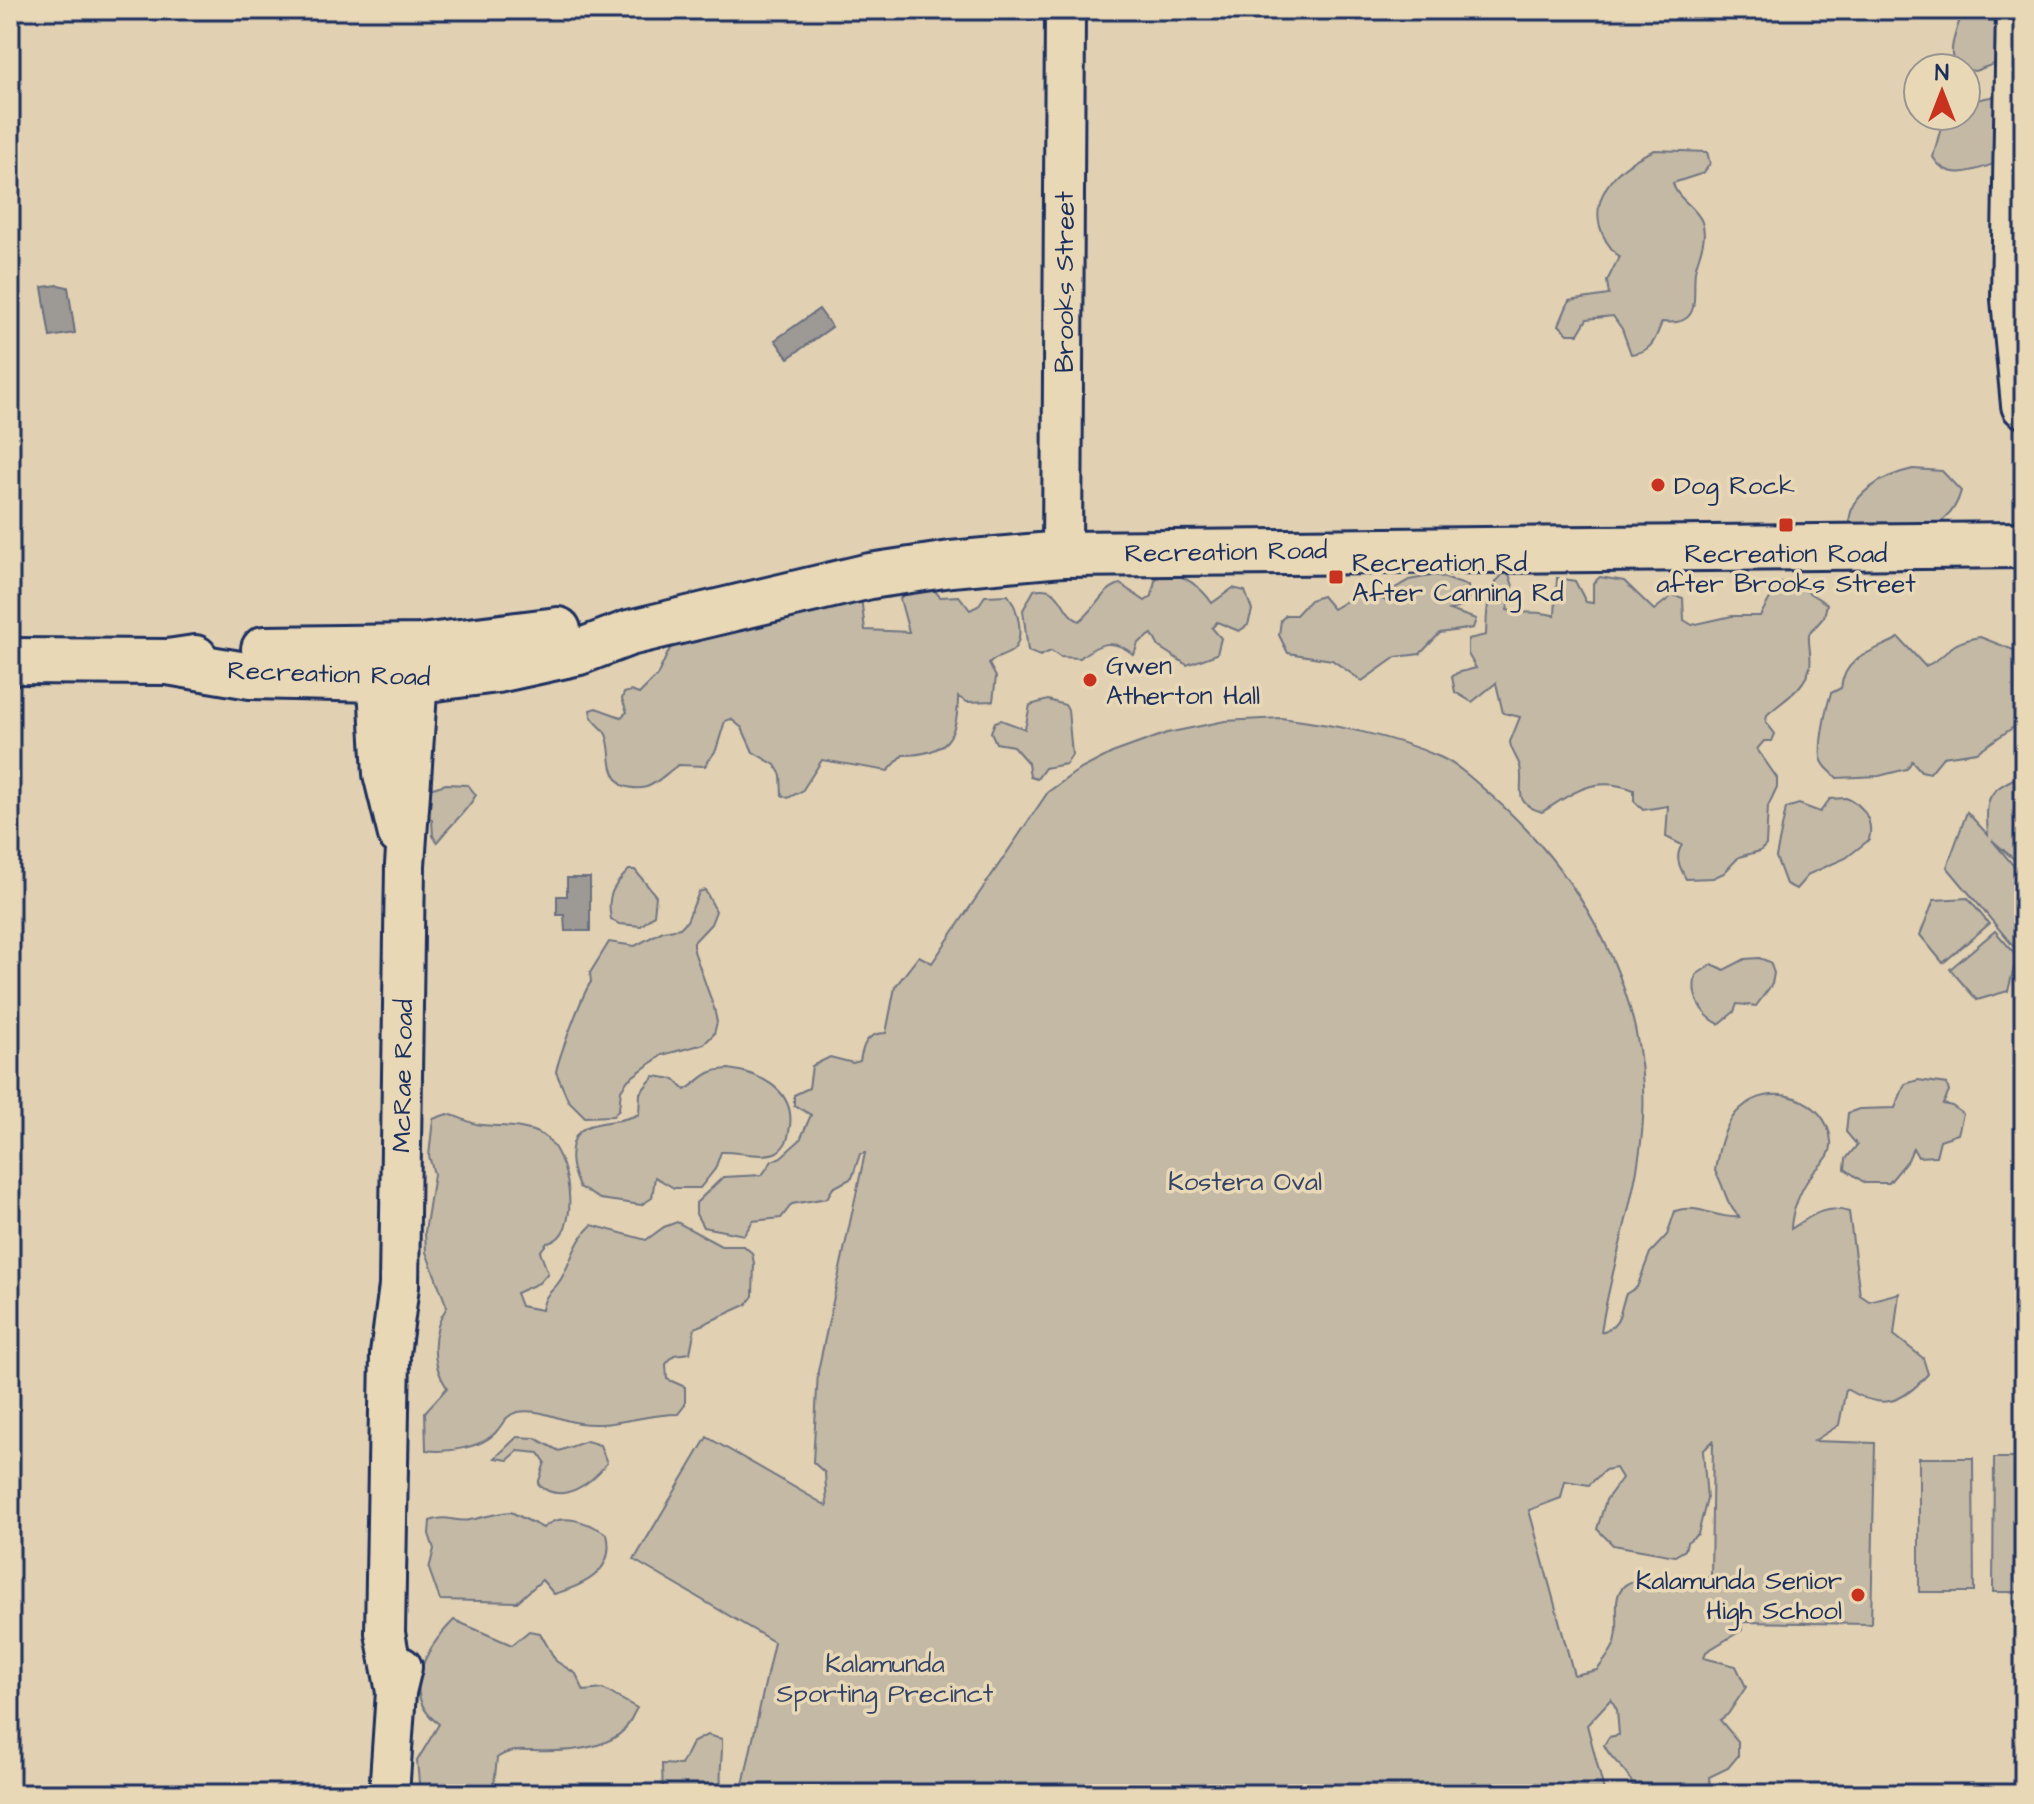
<svg xmlns="http://www.w3.org/2000/svg" width="2034" height="1804" font-family="'Architects Daughter',sans-serif">
	<style>
		.green { fill: #c3b9a5; stroke: #6f7482; stroke-width: 2; fill-rule: evenodd }
		.water { fill: #9d9995; stroke: #696f7f; stroke-width: 2 }
		.lines { fill: none; stroke-linecap: round; stroke-linejoin: round }
		.street-casing { stroke: #1b2f5e; stroke-width: 44 }
		.secondary-casing { stroke: #1b2f5e; stroke-width: 50 }
		.primary-casing { stroke: #1b2f5e; stroke-width: 50 }
		.street { stroke: #e9d8b5; stroke-width: 38 }
		.secondary { stroke: #e9d8b5; stroke-width: 44 }
		.primary { stroke: #e9d8b5; stroke-width: 44 }
		.poi-dot { fill: #c8321e; stroke: #e9d8b5; stroke-width: 3 }
		.labels { text-anchor: middle; stroke-width: 7; stroke-linejoin: round; paint-order: stroke }
		.street-label { font-size: 26px; fill: #1b2f5e; stroke: #e9d8b5 }
		.poi-label { font-size: 26px; fill: #1b2f5e; stroke: #e9d8b5; text-anchor: start }
		.park-label { font-size: 26px; fill: #344469; stroke: #e9d8b5 }
	</style>
	<rect width="100%" height="100%" fill="#e1d1b2"/>
	<filter id="ink" filterUnits="userSpaceOnUse"><feTurbulence type="fractalNoise" baseFrequency=".0125" numOctaves="2"/><feDisplacementMap in="SourceGraphic" scale="16" xChannelSelector="R" yChannelSelector="G"/><feConvolveMatrix kernelMatrix="1 2 1 2 8 2 1 2 1" color-interpolation-filters="sRGB"/></filter>
	<g filter="url(#ink)">
		<!-- green -->
		<g class="green">
			<path d="M1962,10H2024L2005,60L1975,71L1956,68C1945,49 1959,29 1962,10Z"/>
			<path d="M1995,96L2024,104L1999,162C1976,170 1948,183 1933,157L1944,116H1966V102Z"/>
			<path d="M1655,150L1707,152L1710,163L1704,173L1673,183C1676,199 1696,206 1702,222C1708,240 1698,255 1695,271C1692,297 1703,327 1662,322C1655,340 1652,352 1631,354L1622,329L1613,316L1587,319L1578,334H1568L1559,325L1569,301L1609,295L1607,281L1619,257C1576,215 1606,169 1655,150Z"/>
			<path d="M1913,469L1942,471L1961,491C1947,544 1893,530 1850,529C1844,496 1884,475 1913,469Z"/>
			<path d="M795,571H807L861,597L865,630L909,632L900,599L905,590L931,586L940,597L959,596L970,610L978,606L985,596L1008,595C1018,608 1026,639 1012,651C1004,657 996,656 989,664L996,677L993,701L967,702L958,697C958,737 947,755 903,755L888,771L822,760L802,791L788,798L782,795L781,775L775,765L753,752L742,728L731,719L725,721L716,750L705,766L678,765C659,778 649,796 622,785C606,769 613,756 607,737C604,725 591,724 590,710L596,708L621,717L627,712L622,699L624,693L631,691L639,694L657,676L675,638L750,585Z"/>
			<path d="M1508,571L1513,586L1507,610C1523,615 1540,610 1555,616L1557,578L1575,581L1586,602L1593,603V583L1600,577L1624,581L1654,610L1673,595L1683,598L1684,620L1692,625L1732,616H1760L1778,584L1790,581L1827,604L1824,617L1809,634C1808,645 1812,656 1810,667C1804,690 1783,700 1767,715L1766,722L1775,734L1772,741H1764L1757,749L1777,778V787L1768,806L1766,845L1760,851L1739,857L1724,873L1713,878L1686,879C1680,868 1674,857 1682,845L1666,837L1668,806L1643,810L1634,801V790C1593,775 1575,792 1542,812C1510,802 1525,789 1520,766C1517,757 1511,751 1510,742L1520,717L1503,713L1496,683L1472,702L1455,692L1452,677L1457,673L1476,668L1468,654V639L1486,635C1487,614 1485,584 1508,571Z"/>
			<path d="M1165,573C1183,573 1202,588 1212,603L1233,588L1245,591L1252,610L1248,625L1239,631L1217,622L1212,628L1221,638L1217,654L1187,665L1159,647L1152,634L1138,643L1134,655C1114,638 1099,642 1080,658L1060,657L1051,651L1040,656L1028,651L1023,610L1034,590C1063,583 1060,613 1079,621C1096,611 1099,591 1120,584L1145,601L1152,596L1155,580Z"/>
			<polygon points="1436,575 1468,586 1470,597 1461,607 1449,610 1476,619 1473,628 1440,633 1420,654 1396,657 1362,681 1332,660 1288,653 1279,635 1281,620 1286,615 1296,615 1310,600 1322,596 1333,609 1358,594 1371,594 1389,602 1392,590 1409,580"/>
			<path d="M1980,637L2019,652L2024,659V720L1977,752L1943,757L1930,773L1921,771L1912,761L1907,769L1879,776L1837,778C1832,772 1822,766 1821,757C1819,742 1826,708 1831,693L1841,688C1845,655 1875,651 1899,638L1925,666C1950,657 1943,643 1980,637Z"/>
			<polygon points="1048,700 1065,705 1068,710 1072,755 1066,764 1045,768 1037,779 1030,777 1028,763 1013,746 996,743 991,732 995,722 1001,720 1025,729 1030,705"/>
			<path d="M1281,718C1335,725 1390,735 1440,757C1460,766 1477,783 1493,797C1576,871 1637,973 1643,1087C1648,1170 1613,1251 1601,1332C1623,1326 1618,1313 1626,1294L1637,1287L1650,1253L1667,1235L1675,1211C1699,1203 1715,1219 1739,1217C1723,1199 1726,1189 1715,1171C1718,1150 1724,1123 1740,1109C1770,1080 1827,1098 1831,1141C1833,1158 1819,1164 1810,1177C1801,1189 1791,1213 1791,1229C1811,1216 1825,1204 1849,1212L1860,1295L1869,1301L1899,1293L1894,1335L1923,1358L1928,1374C1901,1405 1881,1410 1846,1389L1839,1425L1814,1441L1875,1443L1871,1624L1742,1622V1630L1706,1652L1704,1658L1736,1666L1746,1687L1728,1714L1720,1720L1738,1741V1756L1728,1768L1709,1777L1711,1794H1633C1634,1769 1614,1767 1604,1745L1609,1737L1619,1735L1617,1710L1611,1699L1587,1725L1605,1794H741L774,1642L634,1560L707,1437L827,1506L825,1473L813,1462L818,1371L865,1153L860,1154L852,1178L833,1188L827,1198L792,1204L781,1218L753,1221L744,1235L703,1227L696,1214V1203L723,1177L762,1175L772,1161L781,1157L800,1140L811,1115L794,1105V1095L809,1088L812,1066L830,1057L853,1063L860,1061C863,1044 867,1033 886,1033L895,987L919,956L932,963L1048,792L1077,771L1112,753L1167,733L1225,721ZM1713,1441L1711,1576C1694,1586 1670,1595 1655,1578C1599,1578 1624,1614 1615,1642C1612,1652 1603,1662 1597,1670L1574,1675L1529,1510L1561,1498L1565,1481L1589,1485L1605,1470L1616,1468L1622,1478L1606,1500L1597,1529L1613,1545L1675,1556L1685,1550L1687,1542L1698,1534L1707,1499L1703,1451Z"/>
			<path d="M2024,774V868L1992,840L2024,878V959L1947,867L1967,812L1988,835C1985,795 1987,791 2024,774Z"/>
			<path d="M446,784L468,785L476,795C465,814 449,826 437,842L433,836L432,820L426,815L429,789Z"/>
			<path d="M1846,798C1863,804 1874,821 1869,840L1846,858L1809,874L1796,889L1786,884L1776,857L1786,808L1799,804L1820,812L1830,799Z"/>
			<path d="M629,870H635L656,896L654,915L641,926L619,924L611,919C606,896 613,886 629,870Z"/>
			<path d="M705,890L716,911L711,924L694,942V951L714,1008L717,1022L714,1034L704,1044L662,1055L628,1080L621,1090L619,1109L613,1116L585,1117L568,1100L556,1072C558,1059 584,990 591,982L590,973L609,942L635,946L663,931L680,928L687,921L699,892Z"/>
			<polygon points="1968,898 1989,924 1943,963 1920,935 1934,900"/>
			<polygon points="1995,931 2017,956 2008,991 1977,1000 1950,969"/>
			<path d="M1759,958L1770,962L1774,973L1772,984L1756,1006L1737,1004L1734,1012L1719,1024C1701,1015 1690,995 1696,975L1712,964L1724,970L1745,959Z"/>
			<path d="M729,1069C763,1074 798,1092 789,1132C788,1141 785,1147 777,1152C764,1159 736,1151 721,1152L715,1169L700,1188H674L655,1177L652,1198L641,1205L600,1199L579,1187C572,1171 569,1159 573,1143C581,1116 615,1127 639,1114L640,1093L654,1076L674,1079L685,1090C704,1079 703,1070 729,1069Z"/>
			<polygon points="1918,1080 1947,1084 1949,1092 1943,1104 1952,1106 1963,1114 1958,1134 1940,1140 1936,1156 1918,1157 1913,1148 1908,1160 1889,1183 1865,1183 1845,1169 1846,1159 1857,1145 1846,1132 1848,1113 1859,1109 1895,1108 1905,1084"/>
			<path d="M447,1114C459,1116 470,1124 482,1125C502,1127 524,1125 542,1135C570,1150 584,1237 547,1243L540,1252L548,1273L539,1283L516,1293L521,1306L542,1310C546,1290 552,1294 561,1279C572,1260 575,1240 592,1225L646,1240L664,1227L677,1222L721,1246H744L752,1253L754,1263L753,1296L746,1305L695,1328L690,1353L674,1355L666,1364L667,1379L685,1387V1405L678,1414C644,1414 614,1428 579,1423C560,1420 537,1408 518,1412C505,1415 504,1423 496,1432C482,1448 446,1453 426,1450L425,1412L447,1388C430,1362 431,1331 447,1307L426,1252L425,1232L434,1174L429,1156L433,1119Z"/>
			<path d="M517,1437L535,1438L559,1451L587,1441L600,1445L607,1463C591,1484 561,1506 538,1484L545,1462L539,1453L518,1451L508,1460L495,1458Z"/>
			<polygon points="1919,1458 1973,1458 1974,1592 1919,1592"/>
			<polygon points="1994,1458 2024,1458 2024,1592 1993,1592"/>
			<path d="M511,1512L543,1528C561,1511 588,1522 607,1534C616,1571 585,1585 554,1594L542,1580L517,1602L440,1600L429,1569L434,1549L429,1534L430,1521C448,1514 455,1523 470,1520C485,1517 496,1513 511,1512Z"/>
			<path d="M454,1620L512,1645L529,1631L540,1633L556,1661L576,1674L584,1691L603,1689L637,1708C633,1714 629,1725 624,1730C604,1751 560,1752 533,1751C518,1751 510,1749 497,1758L493,1794H420L417,1761L439,1724C398,1694 426,1648 454,1620Z"/>
			<path d="M707,1735L722,1739C723,1757 718,1776 722,1793L726,1794H663L662,1764L681,1765L692,1743Z"/>
		</g>
		<!-- water -->
		<g class="water">
			<polygon points="58,285 68,287 75,333 50,337 42,287"/>
			<polygon points="819,309 832,327 788,358 775,340"/>
			<polygon points="567,878 590,878 590,931 565,931 564,915 557,915 557,896 567,896"/>
		</g>
		<g class="lines">
			<!-- street casing -->
			<g class="street-casing">
				<g id="street">
					<polyline points="1062,554 1065,10"/>
					<polyline points="376,651 383,774 398,835"/>
					<polyline points="396,1692 385,1633 390,1354 399,1286 405,865 420,650"/>
					<polyline points="389,1794 396,1692 402,1667"/>
				</g>
			</g>
			<!-- secondary casing -->
			<g class="secondary-casing">
				<g id="secondary">
					<polyline points="264,649 420,647 558,630"/>
					<polyline points="10,661 168,662 195,658"/>
					<polyline points="168,662 251,676 420,680 497,670 579,652 629,633 870,576 951,564 1062,554 2024,545"/>
				</g>
			</g>
			<!-- primary casing -->
			<g class="primary-casing">
				<polyline id="primary" points="2019,10 2014,299 2024,405"/>
			</g>
			<!-- street -->
			<use href="#street" class="street"/>
			<!-- secondary -->
			<use href="#secondary" class="secondary"/>
			<!-- primary -->
			<use href="#primary" class="primary"/>
		</g>
	</g>
	<!-- markers -->
	<g class="poi-dot">
		<circle cx="1658" cy="485" r="8"/>
		<rect x="1778" y="517" width="16" height="16" rx="4"/>
		<rect x="1328" y="569" width="16" height="16" rx="4"/>
		<circle cx="1090" cy="680" r="8"/>
		<circle cx="1858" cy="1595" r="8"/>
	</g>
	<g class="labels">
		<!-- street labels -->
		<g class="street-label">
			<text transform="translate(1064 282) rotate(-90)" y="9">Brooks Street</text>
			<text transform="translate(1226 551) rotate(-1)" y="9">Recreation Road</text>
			<text transform="translate(329 673) rotate(2)" y="9">Recreation Road</text>
			<text transform="translate(402 1076) rotate(-89)" y="9">McRae Road</text>
		</g>
		<!-- poi labels -->
		<g class="poi-label">
			<text x="1674" y="494">Dog Rock</text>
			<text x="1786" y="562" text-anchor="middle">Recreation Road<tspan x="1786" dy="30">after Brooks Street</tspan></text>
			<text x="1352" y="571">Recreation Rd<tspan x="1352" dy="30">After Canning Rd</tspan></text>
			<text x="1106" y="674">Gwen<tspan x="1106" dy="30">Atherton Hall</tspan></text>
			<text x="1842" y="1589" text-anchor="end">Kalamunda Senior<tspan x="1842" dy="30">High School</tspan></text>
		</g>
		<!-- park labels -->
		<g class="park-label">
			<text x="1245" y="1190">Kostera Oval</text>
			<text x="885" y="1672">Kalamunda<tspan x="885" dy="30">Sporting Precinct</tspan></text>
		</g>
	</g>
	<!-- margin -->
	<rect width="2034" height="1804" fill="none" stroke="#e9d8b5" stroke-width="40"/>
	<rect x="20" y="20" width="1994" height="1764" fill="none" stroke="#1b2f5e" stroke-width="3" filter="url(#ink)"/>
	<!-- north arrow -->
	<g transform="translate(1942 92)"><circle r="38" fill="#e9d8b5" stroke="#979492" stroke-width="2"/>
	<path d="M0-6L14 30L0 20L-14 30Z" fill="#c8321e"/>
	<text y="-12" font-size="22" font-weight="bold" text-anchor="middle" fill="#1b2f5e">N</text>
	</g>
</svg>
